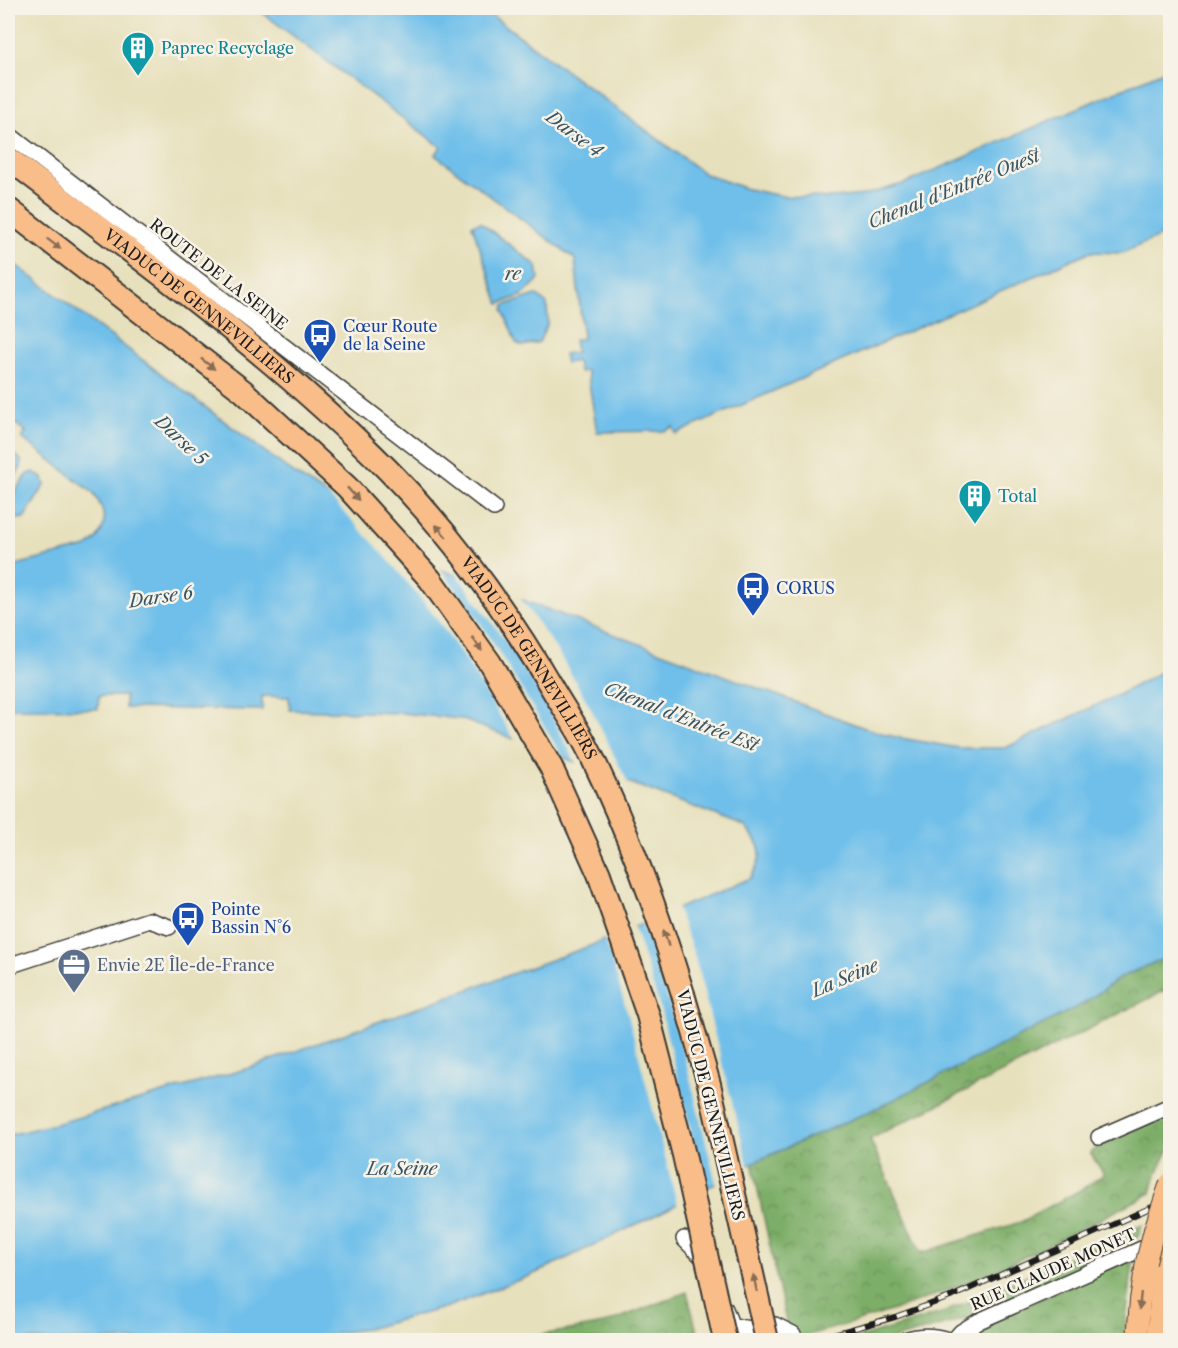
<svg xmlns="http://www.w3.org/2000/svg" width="1178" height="1348" font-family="'Libre Caslon Text',serif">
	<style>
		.forest { fill: url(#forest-crowns); stroke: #4c6542; stroke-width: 1.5 }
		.water { fill: #6fbfea; stroke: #466e83; stroke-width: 1.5 }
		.pier { fill: #e7e0bc }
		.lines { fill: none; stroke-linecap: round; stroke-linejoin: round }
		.minor-casing { stroke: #3a3934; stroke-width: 18 }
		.major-casing { stroke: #3a3934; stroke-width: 22 }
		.highway-casing { stroke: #3a3934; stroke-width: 26 }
		.minor { stroke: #fff; stroke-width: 15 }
		.major { stroke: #f8bd89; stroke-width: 20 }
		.highway { stroke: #f8bd89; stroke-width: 22 }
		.rail-casing { stroke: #1c1c1c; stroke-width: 6 }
		.rail { stroke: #f7f3e8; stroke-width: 4; stroke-dasharray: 11; stroke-linecap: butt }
		.major-bridge-casing { stroke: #3a3934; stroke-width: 22; stroke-linecap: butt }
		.highway-bridge-casing { stroke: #3a3934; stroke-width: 26; stroke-linecap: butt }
		.major-bridge { stroke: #f8bd89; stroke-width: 20 }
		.highway-bridge { stroke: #f8bd89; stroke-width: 22 }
		.oneway { fill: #8a6c52 }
		.labels { text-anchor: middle; stroke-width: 5; stroke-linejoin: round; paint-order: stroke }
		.culture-label { font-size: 16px; fill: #0d838f; stroke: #f7f3e8; text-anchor: start }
		.street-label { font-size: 16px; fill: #1c1c1c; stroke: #f7f3e8 }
		.transit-label { font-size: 16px; fill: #164399; stroke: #f7f3e8; text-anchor: start }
		.service-label { font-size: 16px; fill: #4e5e75; stroke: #f7f3e8; text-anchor: start }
		.water-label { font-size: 18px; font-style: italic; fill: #395564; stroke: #f7f3e8 }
	</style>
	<defs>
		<pattern id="forest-crowns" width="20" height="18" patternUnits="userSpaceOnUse" patternTransform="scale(1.5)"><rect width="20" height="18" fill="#7dae68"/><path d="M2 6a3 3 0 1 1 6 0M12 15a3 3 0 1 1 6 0" fill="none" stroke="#668d55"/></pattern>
	</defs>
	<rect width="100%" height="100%" fill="#f7f3e8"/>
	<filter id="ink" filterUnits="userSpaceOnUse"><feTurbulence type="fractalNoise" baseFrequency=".0167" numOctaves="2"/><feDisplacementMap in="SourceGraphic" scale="12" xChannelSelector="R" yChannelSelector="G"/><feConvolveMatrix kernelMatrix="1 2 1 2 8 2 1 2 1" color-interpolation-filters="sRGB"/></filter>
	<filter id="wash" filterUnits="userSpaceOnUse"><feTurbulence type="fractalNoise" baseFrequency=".008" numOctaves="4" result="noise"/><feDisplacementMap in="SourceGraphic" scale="24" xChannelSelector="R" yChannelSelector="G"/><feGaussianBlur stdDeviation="1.35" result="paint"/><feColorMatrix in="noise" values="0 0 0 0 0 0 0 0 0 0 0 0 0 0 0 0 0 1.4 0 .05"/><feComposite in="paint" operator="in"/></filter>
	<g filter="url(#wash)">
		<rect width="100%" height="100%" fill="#e7e0bc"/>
		<!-- forest -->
		<g class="forest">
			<path d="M1170,956V988L870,1139L921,1253L1021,1222L1084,1188L1104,1174L1090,1153L1101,1145L1170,1113V1147L1155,1178L1151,1193C1084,1227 1018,1263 948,1290C897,1311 843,1326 790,1340L752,1163L875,1109L1083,1004L1121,977Z"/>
			<polygon points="1142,1225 1138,1237 1019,1297 972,1317 891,1340 852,1340 945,1312"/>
			<polygon points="1134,1256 1126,1319 1126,1340 962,1340 976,1328"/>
			<polygon points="687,1292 699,1340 522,1340 541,1335 604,1324"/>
		</g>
		<!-- water -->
		<g class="water">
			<polygon points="256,8 482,8 705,174 747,189 782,196 832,198 865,195 906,183 1170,68 1170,232 1122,253 1089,252 676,434 673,427 664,431 597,432 587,371 579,372 577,361 566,363 564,354 576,352 574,340 583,338 575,259 435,155 441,147"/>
			<polygon points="480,222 537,266 539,279 523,295 499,304 472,225"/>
			<path d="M8,259L296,475L442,570L862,727L895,737L959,748H1005L1118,695L1170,667V956L1121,977L1083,1004L875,1109L752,1163L666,1210L532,1275L447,1307L367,1329L336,1333L316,1340H8V1135L59,1123L249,1068L590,946L750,878C766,854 762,846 744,826L461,719L401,713L290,710L289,697L262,696V710L125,708V696H99L98,709L8,708V567L87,547C109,532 108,512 92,492L22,438L26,432L8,418Z"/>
			<polygon points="536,295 547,304 548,323 539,342 523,346 516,343 503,310 505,305"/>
			<polygon points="12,452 21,460 21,468 14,477 8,477 8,454"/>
			<polygon points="34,472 43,478 45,485 24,518 17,519 8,514 8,501 28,474"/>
		</g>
		<!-- pier -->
		<g class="pier">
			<polygon points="319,486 434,561 442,570 487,633 566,762 517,744 465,659 431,611 381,551"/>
			<polygon points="455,572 519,596 558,652 589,705 630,787 578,767 546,705 510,647"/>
			<polygon points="676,906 694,954 749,1168 717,1186 685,1058 657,963 642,920"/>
			<polygon points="633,924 660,1008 706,1192 678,1207 628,1014 604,937"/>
		</g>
	</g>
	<g filter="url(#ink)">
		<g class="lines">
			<!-- minor casing -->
			<g class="minor-casing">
				<g id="minor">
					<polyline points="8,134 494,508"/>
					<polyline points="8,966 149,920 169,927"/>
					<polyline points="1099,1137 1170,1106"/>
					<polyline points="684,1239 706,1261"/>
					<path d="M725,1309L731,1325C747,1331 759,1328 775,1325L793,1334L795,1340"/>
					<path d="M905,1340C920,1335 932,1335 948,1340"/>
					<polyline points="954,1340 961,1332 979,1321 1155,1243"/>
				</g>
			</g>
			<!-- major casing -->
			<g class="major-casing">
				<g id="major">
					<polyline points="1137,1340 1140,1300 1146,1262"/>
					<polyline points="1157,1340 1161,1285 1170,1240"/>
				</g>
			</g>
			<!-- highway casing -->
			<g class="highway-casing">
				<g id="highway">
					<path id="s1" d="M8,158C138,257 272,353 388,470C453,536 509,614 556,695C568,715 582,735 592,757C629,834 658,913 683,994"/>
				</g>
			</g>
			<!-- minor -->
			<use href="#minor" class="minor"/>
			<!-- major -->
			<use href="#major" class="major"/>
			<!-- highway -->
			<use href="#highway" class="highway"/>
			<!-- rail casing -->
			<g class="rail-casing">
				<polyline id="rail" points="812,1340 895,1317 953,1296 1170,1199"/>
			</g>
			<!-- rail -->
			<use href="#rail" class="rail"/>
			<!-- major-bridge casing -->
			<g class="major-bridge-casing">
				<polyline id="major-bridge" points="1146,1262 1154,1230 1170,1183"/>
			</g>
			<!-- highway-bridge casing -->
			<g class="highway-bridge-casing">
				<g id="highway-bridge">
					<polyline points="8,209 243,391 347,487 430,579 490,663 551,767 599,874 648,1015 684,1155 725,1340"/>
					<polyline points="683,994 709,1084 767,1340"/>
				</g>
			</g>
			<!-- major-bridge -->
			<use href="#major-bridge" class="major-bridge"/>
			<!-- highway-bridge -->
			<use href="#highway-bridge" class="highway-bridge"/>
		</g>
		<!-- one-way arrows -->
		<defs><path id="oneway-solid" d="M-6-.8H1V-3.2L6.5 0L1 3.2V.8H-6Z" transform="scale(1.5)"/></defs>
		<g class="oneway">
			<use href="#oneway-solid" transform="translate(54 244) rotate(37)"/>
			<use href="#oneway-solid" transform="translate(208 364) rotate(38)"/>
			<use href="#oneway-solid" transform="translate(353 494) rotate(48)"/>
			<use href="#oneway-solid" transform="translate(441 531) rotate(-131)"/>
			<use href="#oneway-solid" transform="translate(477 644) rotate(55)"/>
			<use href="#oneway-solid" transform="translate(666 938) rotate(-107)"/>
			<use href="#oneway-solid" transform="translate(755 1283) rotate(-102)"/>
			<use href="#oneway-solid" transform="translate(1140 1301) rotate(96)"/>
		</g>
	</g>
	<!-- icons -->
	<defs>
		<g id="building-pin" transform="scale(1.725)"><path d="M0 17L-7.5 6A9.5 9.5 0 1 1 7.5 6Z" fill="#0f9aa8" stroke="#f7f3e8"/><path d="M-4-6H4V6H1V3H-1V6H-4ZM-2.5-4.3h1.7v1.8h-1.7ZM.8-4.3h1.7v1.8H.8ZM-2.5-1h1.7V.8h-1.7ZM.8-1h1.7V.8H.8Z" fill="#fff"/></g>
		<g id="bus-pin" transform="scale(1.725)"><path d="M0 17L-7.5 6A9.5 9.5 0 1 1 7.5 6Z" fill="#1a4fb4" stroke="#f7f3e8"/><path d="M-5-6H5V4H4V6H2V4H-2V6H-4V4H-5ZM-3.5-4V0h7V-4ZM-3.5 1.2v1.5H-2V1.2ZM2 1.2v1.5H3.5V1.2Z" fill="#fff"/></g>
		<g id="office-pin" transform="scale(1.725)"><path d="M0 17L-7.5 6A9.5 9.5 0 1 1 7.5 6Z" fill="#5c6f8a" stroke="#f7f3e8"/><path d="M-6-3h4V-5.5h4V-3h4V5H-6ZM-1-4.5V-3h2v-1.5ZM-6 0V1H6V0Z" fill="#fff"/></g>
	</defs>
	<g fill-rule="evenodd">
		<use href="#building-pin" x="138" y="48"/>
		<use href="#bus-pin" x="320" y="335"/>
		<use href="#building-pin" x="975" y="496"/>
		<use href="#bus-pin" x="753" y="588"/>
		<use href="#bus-pin" x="188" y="918"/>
		<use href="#office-pin" x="74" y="965"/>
	</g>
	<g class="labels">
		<!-- culture labels -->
		<g class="culture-label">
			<text x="161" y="54">Paprec Recyclage</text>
			<text x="998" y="502">Total</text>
		</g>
		<!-- street labels -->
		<g class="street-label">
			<text transform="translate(219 274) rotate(38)" y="6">ROUTE DE LA SEINE</text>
			<text dy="6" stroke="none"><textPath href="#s1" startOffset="242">VIADUC DE GENNEVILLIERS</textPath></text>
			<text dy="6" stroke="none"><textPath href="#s1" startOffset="728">VIADUC DE GENNEVILLIERS</textPath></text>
			<text transform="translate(711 1105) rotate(76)" y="6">VIADUC DE GENNEVILLIERS</text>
			<text transform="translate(1053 1269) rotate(-24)" y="6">RUE CLAUDE MONET</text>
		</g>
		<!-- transit labels -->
		<g class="transit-label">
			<text x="343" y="332">Cœur Route<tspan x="343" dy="18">de la Seine</tspan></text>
			<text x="776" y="594">CORUS</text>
			<text x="211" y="915">Pointe<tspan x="211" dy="18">Bassin N°6</tspan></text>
		</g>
		<!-- service labels -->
		<g class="service-label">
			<text x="97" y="971">Envie 2E Île-de-France</text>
		</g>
		<!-- water labels -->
		<g class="water-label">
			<text transform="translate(574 134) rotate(37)" y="6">Darse 4</text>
			<text transform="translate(954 189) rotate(-22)" y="6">Chenal d'Entrée Ouest</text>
			<text x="513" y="280">re</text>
			<text transform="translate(181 440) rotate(43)" y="6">Darse 5</text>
			<text transform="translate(161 597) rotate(-8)" y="6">Darse 6</text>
			<text transform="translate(681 717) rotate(21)" y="6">Chenal d'Entrée Est</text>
			<text transform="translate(845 978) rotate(-23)" y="6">La Seine</text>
			<text x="402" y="1175">La Seine</text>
		</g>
	</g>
	<!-- margin -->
	<rect width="1178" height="1348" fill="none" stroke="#f7f3e8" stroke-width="30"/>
</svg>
